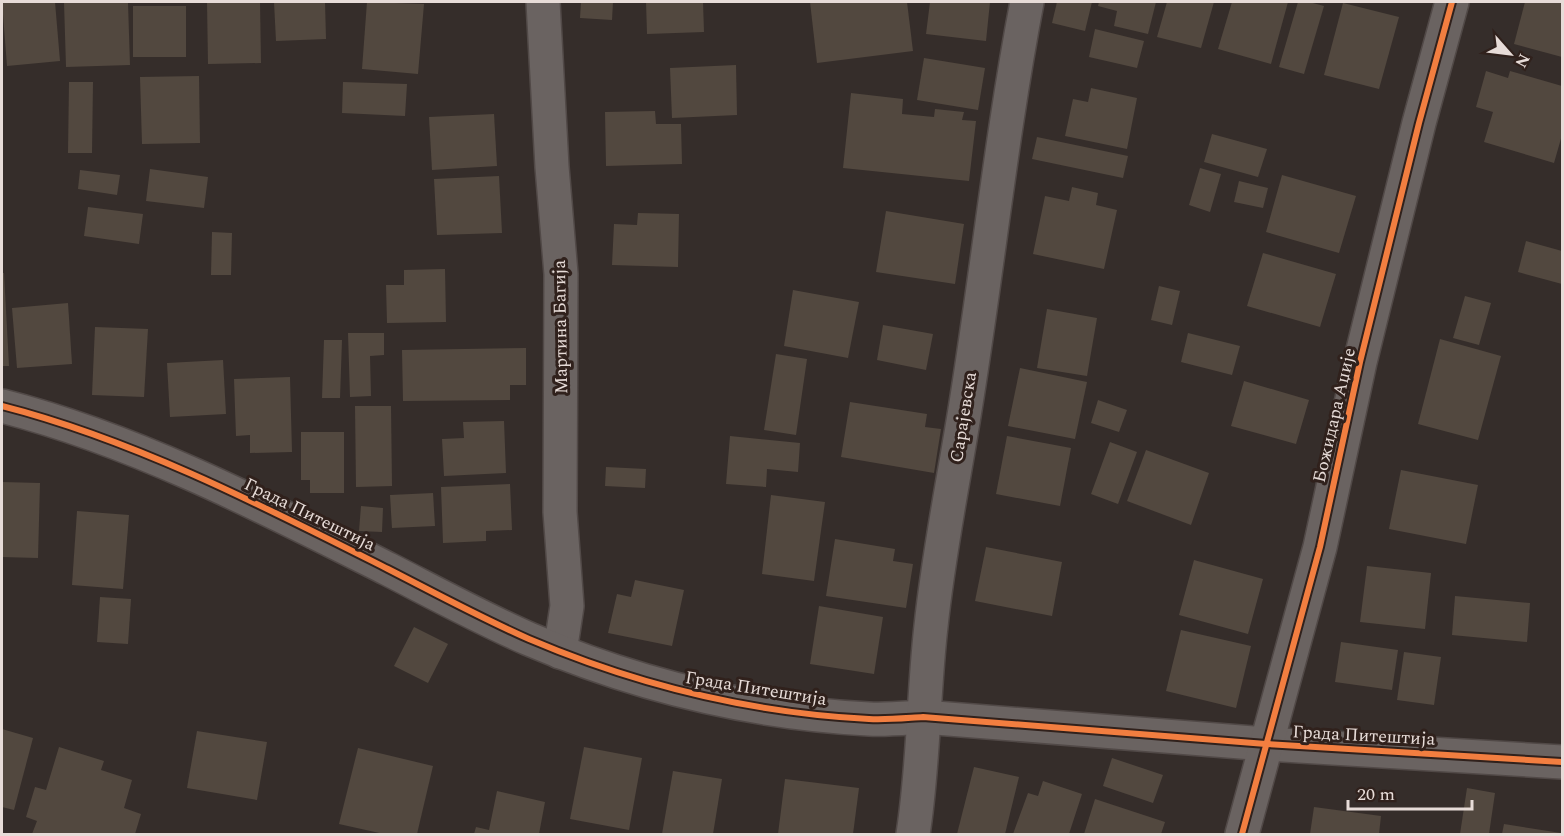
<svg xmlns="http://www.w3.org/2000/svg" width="1564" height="836" font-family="Spectral,serif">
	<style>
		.building { fill: #52483f }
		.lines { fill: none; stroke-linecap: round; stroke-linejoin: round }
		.minor-casing { stroke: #514947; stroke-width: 36 }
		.minor { stroke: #6a6361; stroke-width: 33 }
		.cycleway-casing { stroke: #30211c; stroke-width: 10 }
		.cycleway { stroke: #f27e40; stroke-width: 6 }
		.labels { text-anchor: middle; stroke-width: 6; stroke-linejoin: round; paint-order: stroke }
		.street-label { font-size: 18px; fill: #e7dcd8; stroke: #30211c }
	</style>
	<rect width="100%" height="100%" fill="#352d2a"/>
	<!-- building -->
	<g class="building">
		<polygon points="2,2 55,2 60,61 7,66"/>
		<polygon points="64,2 128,3 130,65 66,67"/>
		<polygon points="207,2 260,2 261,63 208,64"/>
		<polygon points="274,2 325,2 326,39 276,41"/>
		<polygon points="367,2 424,4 418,74 362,69"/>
		<polygon points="581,2 613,2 612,20 580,18"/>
		<polygon points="646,2 703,2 704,32 647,34"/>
		<polygon points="810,2 907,2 913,51 817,63"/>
		<polygon points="930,2 990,2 986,41 926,34"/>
		<polygon points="1057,2 1092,2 1085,31 1052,23"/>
		<polygon points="1099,2 1156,2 1148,34 1114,26 1117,11 1098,6"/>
		<polygon points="1167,2 1214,2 1201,48 1157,37"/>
		<polygon points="1232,2 1288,2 1271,64 1218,49"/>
		<polygon points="1298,2 1309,2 1324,6 1304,74 1279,67"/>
		<polygon points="1525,2 1562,2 1562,57 1514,44"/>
		<polygon points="1343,3 1399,17 1379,89 1324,75"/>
		<rect x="133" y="6" width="53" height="51"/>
		<polygon points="1095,29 1144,41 1137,68 1089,57"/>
		<polygon points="924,58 985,68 978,110 917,100"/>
		<polygon points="736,65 737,115 672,118 670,68"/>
		<polygon points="1486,71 1508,78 1510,71 1562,86 1562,135 1554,163 1484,142 1493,112 1476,107"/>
		<polygon points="199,76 200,143 142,144 140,77"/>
		<polygon points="69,82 93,82 92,153 68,153"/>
		<polygon points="343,82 407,84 405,116 342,113"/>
		<polygon points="1091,88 1137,98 1127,149 1065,136 1073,99 1088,102"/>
		<polygon points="851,93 903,99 902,114 934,117 935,109 964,112 962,120 976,121 969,181 843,168"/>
		<polygon points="655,111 656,124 681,124 682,164 606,166 605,112"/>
		<polygon points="494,114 497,166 432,170 429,117"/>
		<polygon points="1212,134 1267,149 1258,177 1204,162"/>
		<polygon points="1037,137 1128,156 1123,178 1032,159"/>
		<polygon points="1200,168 1221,174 1210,212 1189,205"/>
		<polygon points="150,169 208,177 204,208 146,201"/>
		<polygon points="80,170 120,175 117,195 78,189"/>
		<polygon points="1282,175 1356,196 1339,253 1266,232"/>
		<polygon points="499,176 502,233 437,235 434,179"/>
		<polygon points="1239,181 1268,188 1263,208 1234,202"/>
		<polygon points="1072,187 1098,193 1096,205 1117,210 1104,269 1033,254 1045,196 1069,201"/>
		<polygon points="88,207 143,214 139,244 84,236"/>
		<polygon points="886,211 964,224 955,284 876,272"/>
		<polygon points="638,213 679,214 678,267 612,265 614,224 637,225"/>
		<polygon points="212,232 232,233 231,275 211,275"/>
		<polygon points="1526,241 1562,251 1562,284 1518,272"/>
		<polygon points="1263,253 1336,274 1320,327 1247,306"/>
		<polygon points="445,269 446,322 387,323 386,285 404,285 404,270"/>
		<polygon points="2,273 4,273 9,366 2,366"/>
		<polygon points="1159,286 1180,291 1172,325 1151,320"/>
		<polygon points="793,290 859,302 848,358 784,346"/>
		<polygon points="1465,296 1491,303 1479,345 1453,338"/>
		<polygon points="68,303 72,364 17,368 12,308"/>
		<polygon points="1047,309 1097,318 1087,376 1037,368"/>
		<polygon points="883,325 933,334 926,370 877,360"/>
		<polygon points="95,327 148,329 144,397 92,395"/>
		<polygon points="348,333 384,333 384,355 370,356 371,396 350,397"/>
		<polygon points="1188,333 1240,346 1232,375 1181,362"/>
		<polygon points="1440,339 1501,356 1478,440 1418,424"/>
		<polygon points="324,340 342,340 340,398 322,398"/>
		<polygon points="526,348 526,385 510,385 510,400 403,401 402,350"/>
		<polygon points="776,354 807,359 796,435 764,430"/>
		<polygon points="223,360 226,414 170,417 167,363"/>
		<polygon points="1020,368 1087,382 1075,439 1008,426"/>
		<polygon points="290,377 292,452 250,453 250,435 236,436 234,379"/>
		<polygon points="1244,381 1309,400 1296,444 1231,426"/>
		<polygon points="1098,400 1127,410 1119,432 1091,423"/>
		<polygon points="850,402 927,414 925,427 941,429 934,473 841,457"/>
		<polygon points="355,406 391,406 392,486 356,487"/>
		<polygon points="504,421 506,473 444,476 442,439 464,438 463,422"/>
		<polygon points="301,432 344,432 344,493 310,493 310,480 301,480"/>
		<polygon points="730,436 800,443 798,472 767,469 766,487 726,484"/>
		<polygon points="1007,436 1071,448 1060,506 996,494"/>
		<polygon points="1110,442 1137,452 1118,504 1091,494"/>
		<polygon points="1146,450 1209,473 1191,525 1127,501"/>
		<polygon points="606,467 646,469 645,488 605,486"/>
		<polygon points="1401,470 1478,485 1466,544 1389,529"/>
		<polygon points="2,482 40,483 38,558 2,557"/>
		<polygon points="510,484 512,530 486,531 486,541 443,543 441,487"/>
		<polygon points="433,493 435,526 392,528 390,495"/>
		<polygon points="771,495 825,502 814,581 762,574"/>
		<polygon points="361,506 383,508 382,532 359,531"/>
		<polygon points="77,511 129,515 123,589 72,585"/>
		<polygon points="835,539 895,549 893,561 913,564 906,608 826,596"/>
		<polygon points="986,547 1062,562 1052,616 975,601"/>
		<polygon points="1194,560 1263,579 1248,634 1179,615"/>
		<polygon points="1367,566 1431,573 1425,629 1360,622"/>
		<polygon points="635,580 684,590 672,646 608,633 617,594 631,597"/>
		<polygon points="1455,596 1530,603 1527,642 1452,635"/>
		<polygon points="100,597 131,599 128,644 97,642"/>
		<polygon points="819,606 883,617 874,674 810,664"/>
		<polygon points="414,627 448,644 428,683 394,666"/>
		<polygon points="1181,630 1251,646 1236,708 1166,691"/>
		<polygon points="1341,642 1398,650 1392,690 1335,682"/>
		<polygon points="1404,652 1441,657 1434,705 1397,700"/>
		<polygon points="2,729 33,738 14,810 2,807"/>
		<polygon points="197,731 267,742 257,800 187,788"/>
		<polygon points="59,747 104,761 101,770 132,780 124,808 141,814 135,834 32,834 37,821 26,817 35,787 46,790"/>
		<polygon points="584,747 642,758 629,830 570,819"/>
		<polygon points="358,748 433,766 417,834 384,834 339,824"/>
		<polygon points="1112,758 1163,775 1153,803 1103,786"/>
		<polygon points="974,767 1019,777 1005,834 957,834"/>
		<polygon points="673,771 722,779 713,834 662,834"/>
		<polygon points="785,779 859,788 853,834 778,834"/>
		<polygon points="1043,781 1082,794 1069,834 1013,834 1028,793 1038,796"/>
		<polygon points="1467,788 1495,793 1489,834 1460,834"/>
		<polygon points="497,791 545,802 539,834 474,834 476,827 489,830"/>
		<polygon points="1095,799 1165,822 1161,834 1084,834"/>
		<polygon points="1314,807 1381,816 1379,834 1310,834"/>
		<polygon points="1504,824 1561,833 1561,834 1502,834"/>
	</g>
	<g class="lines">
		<!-- minor casing -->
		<g class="minor-casing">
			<g id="minor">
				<polyline points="543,2 552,167 561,274 560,512 567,606 560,652"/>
				<path d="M2,406C135,440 265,507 388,569C435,593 481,618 529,639C637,685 752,713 869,719C887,720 906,718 923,717L1266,744L1562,762"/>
				<path d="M913,834C924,765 923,695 931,626C939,549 955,474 967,397C988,265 1002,132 1027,2"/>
				<polyline points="1242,834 1320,547 1360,362 1419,123 1452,2"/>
			</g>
		</g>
		<!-- minor -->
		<use href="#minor" class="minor"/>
		<!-- cycleway casing -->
		<g class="cycleway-casing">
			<g id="cycleway">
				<path d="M2,406C135,440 265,507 388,569C435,593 481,618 529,639C637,685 752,713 869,719C887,720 906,718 923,717L1266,744L1562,762"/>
				<polyline points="1242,834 1320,547 1360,362 1419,123 1452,2"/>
			</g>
		</g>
		<!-- cycleway -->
		<use href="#cycleway" class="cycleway"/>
	</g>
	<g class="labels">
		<!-- street labels -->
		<g class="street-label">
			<text transform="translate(560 327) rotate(-91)" y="6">Мартина Багија</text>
			<text transform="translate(1334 415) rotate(-77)" y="6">Божидара Аџије</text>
			<text transform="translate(963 417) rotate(-81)" y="6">Сарајевска</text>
			<text transform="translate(310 514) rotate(26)" y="6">Града Питештија</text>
			<text transform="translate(756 688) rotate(9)" y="6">Града Питештија</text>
			<text transform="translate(1364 735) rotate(3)" y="6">Града Питештија</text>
		</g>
	</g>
	<!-- border -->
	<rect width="1564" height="836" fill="none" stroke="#e7dcd8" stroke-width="6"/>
	<!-- north arrow -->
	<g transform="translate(1510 54) rotate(118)" stroke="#30211c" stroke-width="4.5" paint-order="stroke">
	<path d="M0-4.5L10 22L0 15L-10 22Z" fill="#e7dcd8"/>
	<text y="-9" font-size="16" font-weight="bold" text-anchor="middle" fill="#e7dcd8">N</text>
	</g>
	<!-- scale -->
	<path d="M1348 800v9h124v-9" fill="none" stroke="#e7dcd8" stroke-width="3"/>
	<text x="1357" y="800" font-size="18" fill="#e7dcd8" stroke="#30211c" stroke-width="4.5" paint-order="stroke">20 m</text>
</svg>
